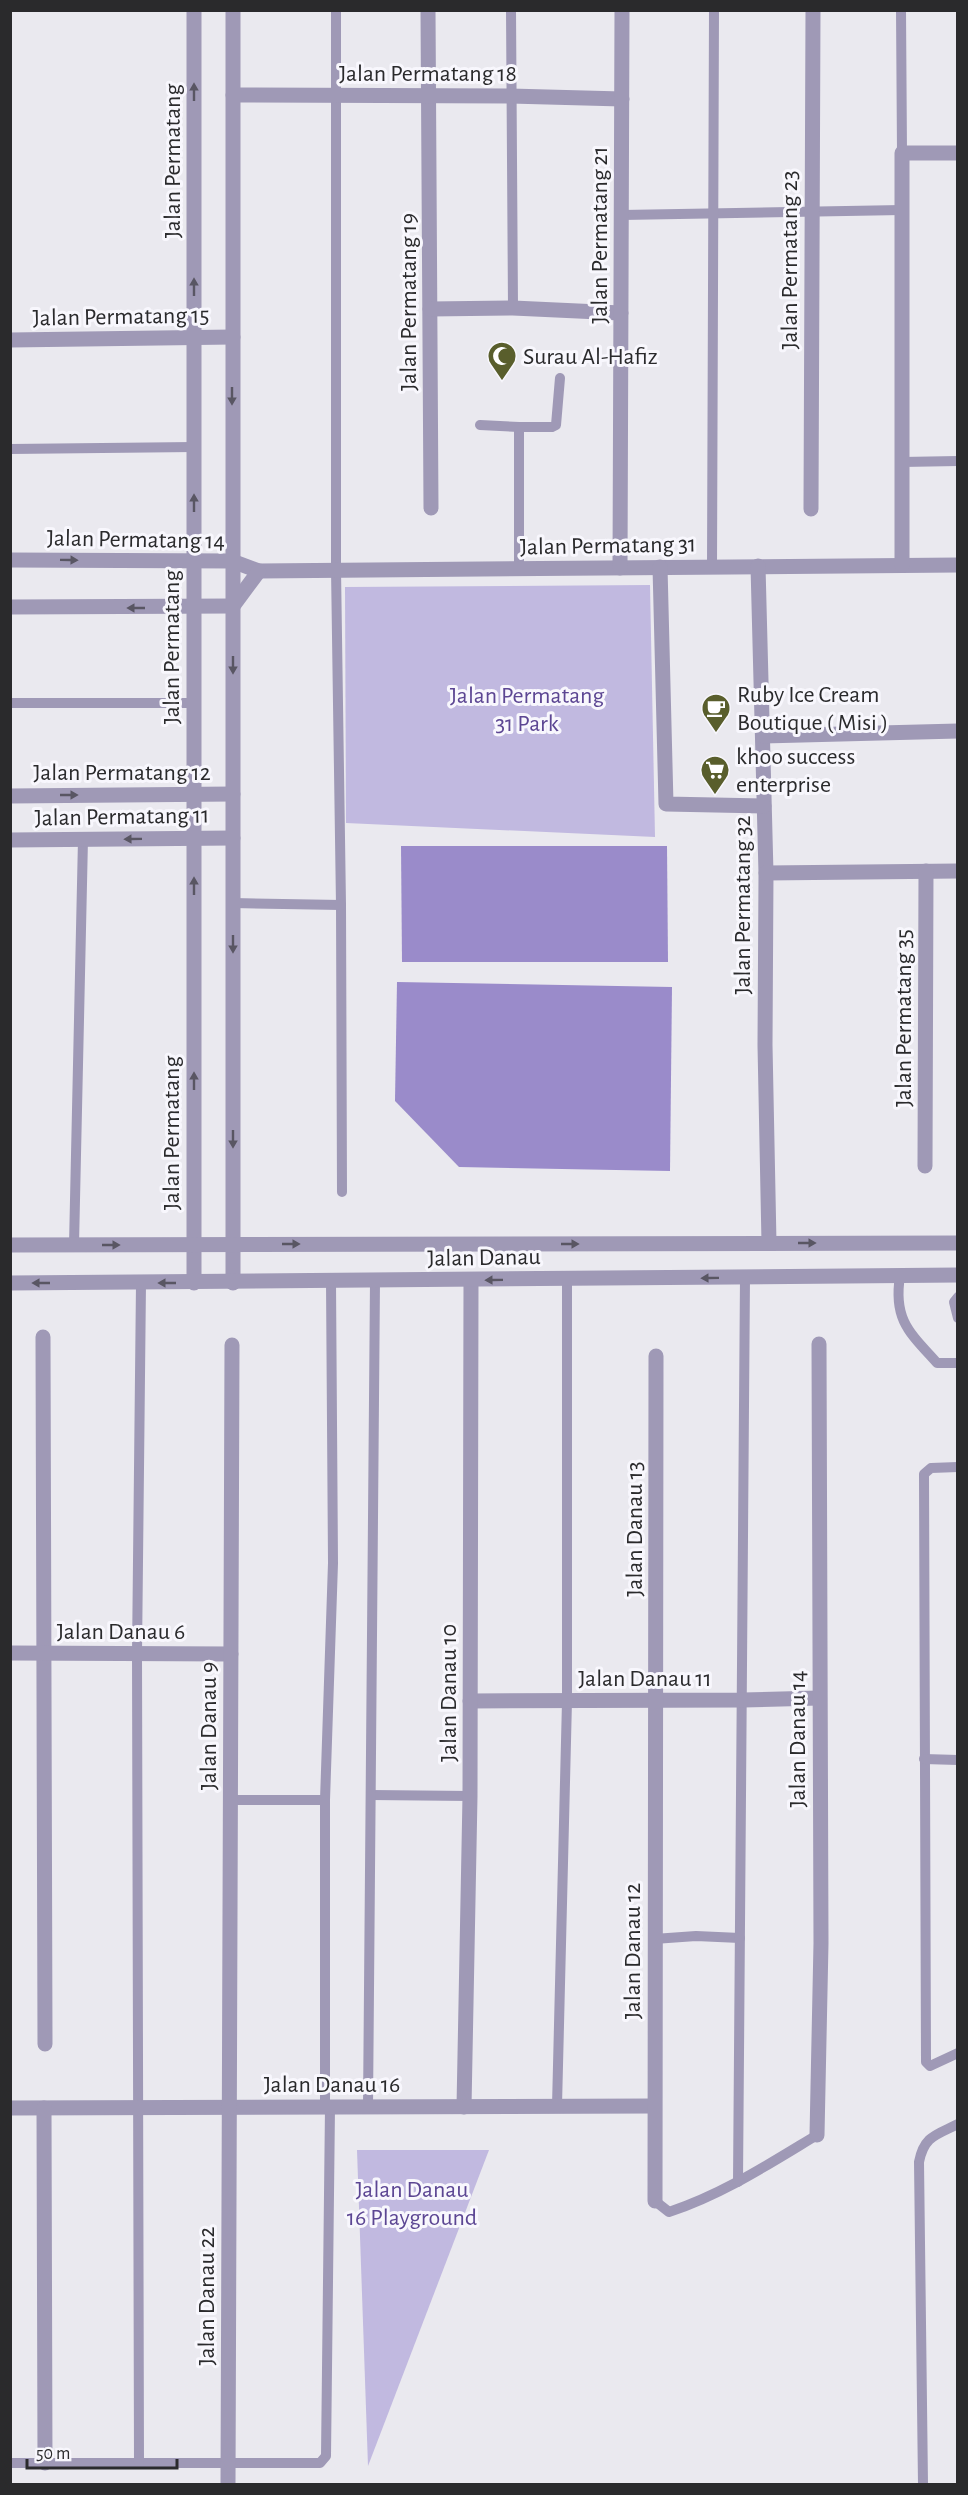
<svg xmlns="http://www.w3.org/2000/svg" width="968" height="2495" font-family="'Alegreya Sans',sans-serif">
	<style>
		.green { fill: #c1b9e0 }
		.water { fill: #9a8bca }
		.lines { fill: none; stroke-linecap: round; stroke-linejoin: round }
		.service { stroke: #9f99b6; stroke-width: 10 }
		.minor { stroke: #9f99b6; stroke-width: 15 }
		.tertiary { stroke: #9f99b6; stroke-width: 15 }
		.oneway { fill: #595663 }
		.labels { text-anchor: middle; stroke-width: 6; stroke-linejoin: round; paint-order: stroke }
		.street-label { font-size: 24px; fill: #2a2a2c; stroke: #f8f7fd }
		.poi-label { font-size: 24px; fill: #2a2a2c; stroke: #f8f7fd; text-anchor: start }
		.park-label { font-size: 24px; fill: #5c4693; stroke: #f8f7fd }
	</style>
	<rect width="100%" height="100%" fill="#eae9ef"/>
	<!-- green -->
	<g class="green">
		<polygon points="650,585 655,837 346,823 345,587"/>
		<polygon points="357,2150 489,2150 368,2466"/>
	</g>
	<!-- water -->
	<g class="water">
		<polygon points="401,846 667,846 668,962 402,962"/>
		<polygon points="397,982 672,987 670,1171 459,1167 395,1101"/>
	</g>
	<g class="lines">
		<!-- service -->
		<g class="service">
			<polyline points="336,10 336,569 341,905 342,1192"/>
			<polyline points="511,10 513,308"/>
			<polyline points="901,10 902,153"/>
			<polyline points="622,215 902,210"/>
			<polyline points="480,425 519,427"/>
			<polyline points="10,449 194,447"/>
			<polyline points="902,462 958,461"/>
			<polyline points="712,567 714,10"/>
			<polyline points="519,568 519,427 552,427 556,425 560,378"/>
			<polyline points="10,703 194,703"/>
			<polyline points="233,903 341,905"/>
			<polyline points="74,1245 83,839"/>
			<path d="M900,1276C893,1320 910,1333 937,1363H958"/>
			<polyline points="958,1297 954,1302 958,1318"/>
			<polyline points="958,1467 931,1468 924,1474 926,2062 930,2066 958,2053"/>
			<polyline points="924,1759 958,1760"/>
			<polyline points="371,1795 470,1796"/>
			<polyline points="231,1800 325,1800"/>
			<polyline points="654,1939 696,1936 740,1938"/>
			<polyline points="557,2106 567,1701 567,1279"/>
			<polyline points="325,2107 325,1800 333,1563 331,1282"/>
			<polyline points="368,2107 375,1281"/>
			<polyline points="738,2182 745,1277"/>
			<path d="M655,2201L669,2212C723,2194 769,2164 817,2135"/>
			<polyline points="10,2463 320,2463 326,2456 330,2107"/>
			<polyline points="139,2463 137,1654 141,1283"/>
			<path d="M923,2484L919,2162C924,2136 936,2135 958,2124"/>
		</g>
		<!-- minor -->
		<g class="minor">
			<polyline points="428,10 431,508"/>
			<polyline points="233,95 510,96 622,99"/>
			<polyline points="430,309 513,308 621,313"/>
			<polyline points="10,340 233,337"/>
			<polyline points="811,509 813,10"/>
			<polyline points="10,560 232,561 259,571 958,565"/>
			<polyline points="902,565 902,153 958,153"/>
			<polyline points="758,566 766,873 765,1045 769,1243"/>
			<polyline points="660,567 666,804 764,806"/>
			<polyline points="620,568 622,10"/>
			<polyline points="233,606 259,571"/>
			<polyline points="10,607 233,606"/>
			<polyline points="763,736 958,731"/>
			<polyline points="10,796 233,794"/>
			<polyline points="10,840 233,838"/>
			<polyline points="766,873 958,871"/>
			<polyline points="925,1166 926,871"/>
			<polyline points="194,1283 194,10"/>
			<polyline points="233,1283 233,10"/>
			<polyline points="43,1337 45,2044"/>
			<polyline points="10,1653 231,1654"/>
			<polyline points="470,1701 743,1700 819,1698"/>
			<polyline points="464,2107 470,1796 471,1280"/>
			<polyline points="10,2108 654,2106"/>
			<polyline points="44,2108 45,2463"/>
			<polyline points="817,2135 821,1943 819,1344"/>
			<polyline points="655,2201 656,1356"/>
			<polyline points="228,2484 232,1345"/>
		</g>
		<!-- tertiary -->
		<g class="tertiary">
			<polyline points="10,1245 958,1243"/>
			<polyline points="10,1283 958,1275"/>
		</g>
	</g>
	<!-- one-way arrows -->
	<defs><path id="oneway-solid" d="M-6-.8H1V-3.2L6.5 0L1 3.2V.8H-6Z" transform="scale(1.5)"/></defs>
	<g class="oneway">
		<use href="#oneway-solid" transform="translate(194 92) rotate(-90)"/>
		<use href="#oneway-solid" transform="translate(194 287) rotate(-90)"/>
		<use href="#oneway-solid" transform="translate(232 396) rotate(90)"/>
		<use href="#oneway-solid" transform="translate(194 503) rotate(-90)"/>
		<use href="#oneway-solid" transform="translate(69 560) rotate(1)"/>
		<use href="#oneway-solid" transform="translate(136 608) rotate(-180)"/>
		<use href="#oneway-solid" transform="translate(233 665) rotate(90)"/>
		<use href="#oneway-solid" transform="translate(69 795)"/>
		<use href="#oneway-solid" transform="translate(133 839) rotate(179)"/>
		<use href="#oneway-solid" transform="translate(194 886) rotate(-90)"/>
		<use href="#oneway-solid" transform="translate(233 944) rotate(90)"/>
		<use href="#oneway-solid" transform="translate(194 1081) rotate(-90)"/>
		<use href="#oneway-solid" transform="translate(233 1139) rotate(90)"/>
		<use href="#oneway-solid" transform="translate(807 1243)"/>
		<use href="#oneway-solid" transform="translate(291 1244)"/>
		<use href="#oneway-solid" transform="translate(570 1244)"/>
		<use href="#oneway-solid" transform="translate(111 1245)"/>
		<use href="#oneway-solid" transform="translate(710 1278) rotate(179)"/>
		<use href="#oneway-solid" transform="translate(494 1280) rotate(179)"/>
		<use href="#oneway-solid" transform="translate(41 1283) rotate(180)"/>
		<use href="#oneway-solid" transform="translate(167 1283) rotate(180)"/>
	</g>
	<!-- icons -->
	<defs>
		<g id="mosque-pin" transform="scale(1.5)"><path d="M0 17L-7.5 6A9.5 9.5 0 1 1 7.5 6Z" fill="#595e2c" stroke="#f8f7fd"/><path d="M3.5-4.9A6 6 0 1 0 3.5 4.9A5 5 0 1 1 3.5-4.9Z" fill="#fff"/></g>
		<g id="cafe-pin" transform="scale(1.5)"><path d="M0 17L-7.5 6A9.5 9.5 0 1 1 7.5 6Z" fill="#595e2c" stroke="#f8f7fd"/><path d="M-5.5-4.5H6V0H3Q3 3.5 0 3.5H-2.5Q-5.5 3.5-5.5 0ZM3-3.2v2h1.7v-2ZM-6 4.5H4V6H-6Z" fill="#fff"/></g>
		<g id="supermarket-pin" transform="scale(1.5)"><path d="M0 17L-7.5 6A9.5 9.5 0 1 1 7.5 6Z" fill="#595e2c" stroke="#f8f7fd"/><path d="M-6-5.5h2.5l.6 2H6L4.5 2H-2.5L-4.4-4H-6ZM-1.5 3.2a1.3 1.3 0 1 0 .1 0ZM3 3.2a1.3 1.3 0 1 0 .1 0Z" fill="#fff"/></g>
	</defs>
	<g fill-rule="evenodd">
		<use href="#mosque-pin" x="502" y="356"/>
		<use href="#cafe-pin" x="716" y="708"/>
		<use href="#supermarket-pin" x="715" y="770"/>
	</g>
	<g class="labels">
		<!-- street labels -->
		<g class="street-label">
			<text x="428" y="81">Jalan Permatang 18</text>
			<text transform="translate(172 161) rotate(-90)" y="8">Jalan Permatang</text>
			<text transform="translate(599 235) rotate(-90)" y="8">Jalan Permatang 21</text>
			<text transform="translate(789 260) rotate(-90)" y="8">Jalan Permatang 23</text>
			<text transform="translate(408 302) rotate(-90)" y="8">Jalan Permatang 19</text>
			<text transform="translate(121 316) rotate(-1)" y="8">Jalan Permatang 15</text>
			<text transform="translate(136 539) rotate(1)" y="8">Jalan Permatang 14</text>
			<text transform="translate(608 545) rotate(-1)" y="8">Jalan Permatang 31</text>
			<text transform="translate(171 647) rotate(-90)" y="8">Jalan Permatang</text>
			<text x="122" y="780">Jalan Permatang 12</text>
			<text transform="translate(122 816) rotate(-1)" y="8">Jalan Permatang 11</text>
			<text transform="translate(742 905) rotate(-90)" y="8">Jalan Permatang 32</text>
			<text transform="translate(903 1018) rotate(-90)" y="8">Jalan Permatang 35</text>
			<text transform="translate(171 1133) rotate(-90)" y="8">Jalan Permatang</text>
			<text transform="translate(484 1257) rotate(-1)" y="8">Jalan Danau</text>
			<text transform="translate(634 1529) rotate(-90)" y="8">Jalan Danau 13</text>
			<text x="121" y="1639">Jalan Danau 6</text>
			<text x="645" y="1686">Jalan Danau 11</text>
			<text transform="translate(448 1693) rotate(-90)" y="8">Jalan Danau 10</text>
			<text transform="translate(208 1726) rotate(-90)" y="8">Jalan Danau 9</text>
			<text transform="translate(797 1739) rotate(-90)" y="8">Jalan Danau 14</text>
			<text transform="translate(632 1951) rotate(-90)" y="8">Jalan Danau 12</text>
			<text x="332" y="2092">Jalan Danau 16</text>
			<text transform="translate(206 2296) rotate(-90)" y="8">Jalan Danau 22</text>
		</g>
		<!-- poi labels -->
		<g class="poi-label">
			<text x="523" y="364">Surau Al-Hafiz</text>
			<text x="737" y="702">Ruby Ice Cream<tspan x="737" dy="28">Boutique ( Misi )</tspan></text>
			<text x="736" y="764">khoo success<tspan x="736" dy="28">enterprise</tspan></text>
		</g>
		<!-- park labels -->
		<g class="park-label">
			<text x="527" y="703">Jalan Permatang<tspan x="527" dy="28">31 Park</tspan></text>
			<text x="412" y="2197">Jalan Danau<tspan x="412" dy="28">16 Playground</tspan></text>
		</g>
	</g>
	<!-- border -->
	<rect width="968" height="2495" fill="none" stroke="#2a2a2c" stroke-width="24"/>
	<!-- scale -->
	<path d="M27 2459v9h150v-9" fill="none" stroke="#2a2a2c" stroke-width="3"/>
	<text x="36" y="2459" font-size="18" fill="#2a2a2c" stroke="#f8f7fd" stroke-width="4.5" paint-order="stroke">50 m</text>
</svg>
